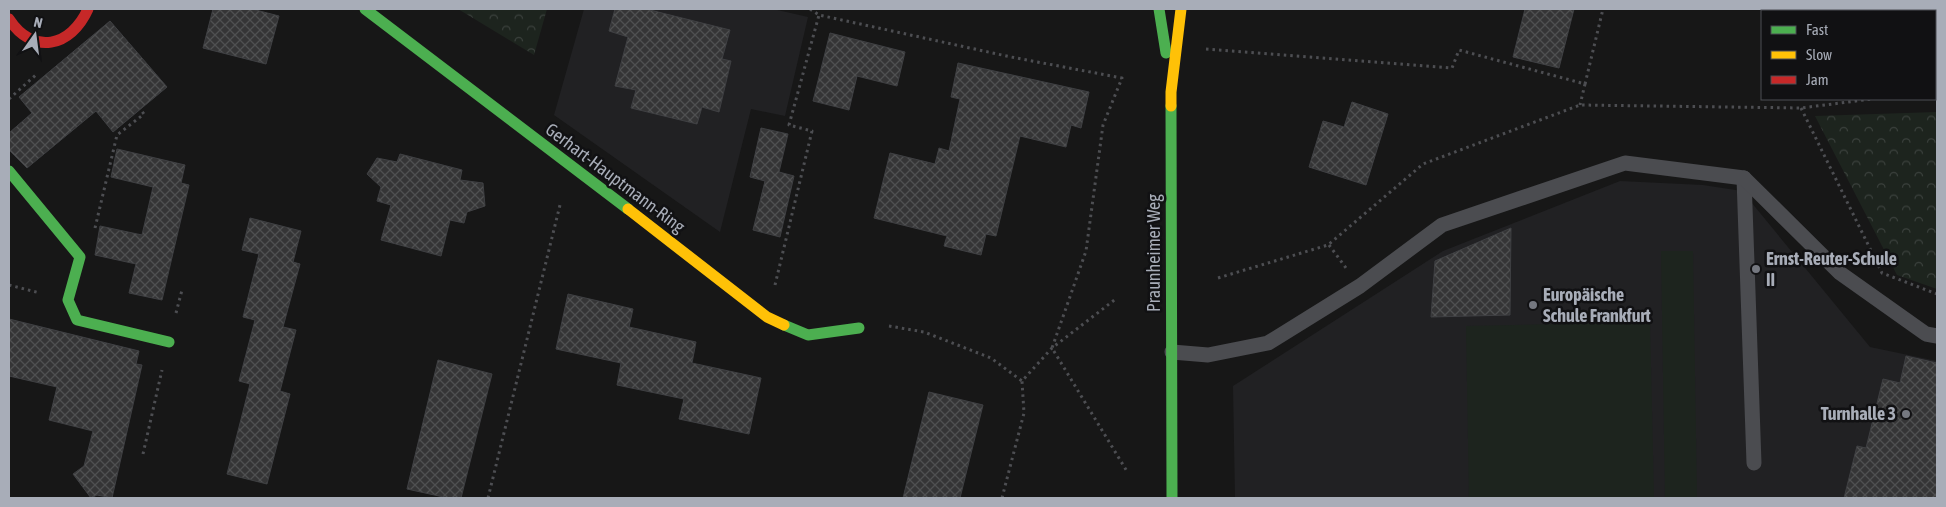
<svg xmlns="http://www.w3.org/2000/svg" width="1946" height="507" font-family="'Asap Condensed',sans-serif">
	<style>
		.built { fill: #212123 }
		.forest { fill: url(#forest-crowns) }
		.pitch { fill: #1d241e }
		.building { fill: url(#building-cross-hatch); stroke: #3f4043 }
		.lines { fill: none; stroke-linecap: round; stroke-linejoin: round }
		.path { stroke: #4d4e52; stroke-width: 3; stroke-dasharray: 2.5 4; stroke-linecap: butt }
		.lane { stroke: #4b4c50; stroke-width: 15 }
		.fast { stroke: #4caf50; stroke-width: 11 }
		.slow { stroke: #ffc107; stroke-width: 11 }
		.jam { stroke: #c62828; stroke-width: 11 }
		.poi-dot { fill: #757880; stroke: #111113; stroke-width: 2 }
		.labels { text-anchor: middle; stroke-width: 5; stroke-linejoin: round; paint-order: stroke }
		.street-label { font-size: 18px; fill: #a8adb8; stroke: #111113 }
		.poi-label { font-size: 18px; font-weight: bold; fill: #a8adb8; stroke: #111113; text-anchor: start }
	</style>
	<defs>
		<pattern id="forest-crowns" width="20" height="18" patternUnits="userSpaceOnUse" patternTransform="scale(1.25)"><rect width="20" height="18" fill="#1d241e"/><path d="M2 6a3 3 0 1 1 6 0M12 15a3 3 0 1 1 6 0" fill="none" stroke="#3b413d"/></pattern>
		<pattern id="building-cross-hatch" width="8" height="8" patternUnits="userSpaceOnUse" patternTransform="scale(1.25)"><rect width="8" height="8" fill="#353536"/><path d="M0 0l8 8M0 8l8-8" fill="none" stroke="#4f5051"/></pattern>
	</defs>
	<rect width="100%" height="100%" fill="#171717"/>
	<!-- built -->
	<g class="built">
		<polygon points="584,9 773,9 808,17 785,116 751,109 720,232 554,115"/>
		<polygon points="1620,181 1703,185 1742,191 1870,347 1937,361 1937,498 1235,498 1233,386 1443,251"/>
	</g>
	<!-- forest -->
	<g class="forest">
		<polygon points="458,9 547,9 534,55"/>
		<polygon points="1937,112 1937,289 1897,275 1815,116"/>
	</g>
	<!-- pitch -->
	<g class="pitch">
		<polygon points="1661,251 1693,251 1697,498 1665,498"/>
		<polygon points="1650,322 1654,498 1469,498 1466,326"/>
	</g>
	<!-- building -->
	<g class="building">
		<polygon points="213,9 252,9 279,16 266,64 203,48"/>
		<polygon points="615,9 646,9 730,30 722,59 731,61 719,112 702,107 697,124 631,108 636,90 615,86 628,37 609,31"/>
		<polygon points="1525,9 1574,9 1559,68 1513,57"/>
		<polygon points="110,21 167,87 113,132 96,111 27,168 9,150 9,133 32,113 19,97"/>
		<polygon points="830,33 905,52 897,86 857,76 849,110 813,101"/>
		<polygon points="958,63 1089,92 1081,128 1071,125 1066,147 1020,136 996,236 986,234 981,255 944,246 947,236 874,218 890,153 935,164 939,148 949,151 960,99 951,97"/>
		<polygon points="1352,102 1388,114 1366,185 1309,167 1323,121 1344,127"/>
		<polygon points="761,128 788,134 779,172 794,176 780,237 753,230 765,181 750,177"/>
		<polygon points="117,149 185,165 181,183 189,185 162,300 129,293 136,264 95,255 100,226 142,235 153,187 111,177"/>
		<polygon points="400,154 462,170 460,180 483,183 485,206 467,212 464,223 450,220 441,256 381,240 391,205 377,201 381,187 367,174 377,158 397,162"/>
		<polygon points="250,218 301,231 293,262 300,264 283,327 296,330 280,391 290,394 267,484 227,474 250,384 239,381 255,320 243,317 259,254 242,250"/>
		<polygon points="1511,228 1510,315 1431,317 1435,261"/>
		<polygon points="568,294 633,309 629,327 696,342 692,363 761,378 749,434 679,419 684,399 617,385 621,363 556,349"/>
		<polygon points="9,319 139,351 136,364 142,365 112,498 97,495 91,498 73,474 84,466 93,431 49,420 57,387 9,376"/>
		<polygon points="1906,356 1937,363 1937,498 1844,498 1857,446 1866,448 1883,379 1900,383"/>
		<polygon points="438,360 492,374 461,498 448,498 407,489"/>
		<polygon points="929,392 983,405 960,498 903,498"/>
	</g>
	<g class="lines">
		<!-- path -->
		<g class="path">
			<polyline points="810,9 819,15 1011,57 1122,78 1103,125 1086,251 1052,348 1128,473"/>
			<polyline points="1206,49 1452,68 1459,50 1585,84 1580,105"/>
			<polyline points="1935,81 1937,80"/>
			<polyline points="1585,84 1603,9"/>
			<polyline points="9,99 38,73"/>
			<polyline points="1801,108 1882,273 1937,294"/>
			<polyline points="95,228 117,135 144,114 140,109"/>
			<polyline points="1329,245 1346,268"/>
			<polyline points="1218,278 1328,245 1423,164 1580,105 1801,108 1872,99"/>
			<polyline points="9,285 40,293"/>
			<polyline points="775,285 812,131 789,125 819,15"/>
			<polyline points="176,313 182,290"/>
			<polyline points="889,326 924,332 991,358 1022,381 1052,348 1117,298"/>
			<polyline points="143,454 162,370"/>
			<polyline points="488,498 560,205"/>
			<polyline points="1002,498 1024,413 1022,381"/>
		</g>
		<!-- lane -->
		<g class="lane">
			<polyline points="1744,178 1754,463"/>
			<polyline points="1172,352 1208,355 1268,343 1360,286 1442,225 1625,163 1744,178 1840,273 1926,334 1937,336"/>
		</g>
		<!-- fast -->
		<g class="fast">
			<polyline points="365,9 628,209"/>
			<polyline points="1159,9 1166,53"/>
			<polyline points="1171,106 1172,498"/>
			<polyline points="9,171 80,257 68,300 77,320 169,342"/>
			<polyline points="784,325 808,335 859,328"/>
		</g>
		<!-- slow -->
		<g class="slow">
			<polyline points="1171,106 1171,92 1181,9"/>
			<polyline points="628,209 767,317 784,325"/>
		</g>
		<!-- jam -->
		<path class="jam" d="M9,19C33,56 71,47 88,9"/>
	</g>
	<!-- markers -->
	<g class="poi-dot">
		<circle cx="1756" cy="269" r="5"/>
		<circle cx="1533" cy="305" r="5"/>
		<circle cx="1906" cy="414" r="5"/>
	</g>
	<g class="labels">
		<!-- street labels -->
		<g class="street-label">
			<text transform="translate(615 178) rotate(37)" y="6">Gerhart-Hauptmann-Ring</text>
			<text transform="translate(1154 253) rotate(-90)" y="6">Praunheimer Weg</text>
		</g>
		<!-- poi labels -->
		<g class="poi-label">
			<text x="1766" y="265">Ernst-Reuter-Schule<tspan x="1766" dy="21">II</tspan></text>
			<text x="1543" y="301">Europäische<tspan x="1543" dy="21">Schule Frankfurt</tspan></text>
			<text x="1896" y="420" text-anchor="end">Turnhalle 3</text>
		</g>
	</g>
	<!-- border -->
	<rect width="1946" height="507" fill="none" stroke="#a8adb8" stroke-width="20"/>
	<!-- legend -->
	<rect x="1761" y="10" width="175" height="90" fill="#111113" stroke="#4d4f55"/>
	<rect x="1771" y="26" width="25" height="8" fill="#4caf50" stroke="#4d4f55"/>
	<text x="1806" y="35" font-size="15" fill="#a8adb8">Fast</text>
	<rect x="1771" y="51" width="25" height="8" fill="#ffc107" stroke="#4d4f55"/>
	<text x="1806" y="60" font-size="15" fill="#a8adb8">Slow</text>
	<rect x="1771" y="76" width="25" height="8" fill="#c62828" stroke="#4d4f55"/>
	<text x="1806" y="85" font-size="15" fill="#a8adb8">Jam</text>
	<!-- north arrow -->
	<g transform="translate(35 35) rotate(14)" stroke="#111113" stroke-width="4" paint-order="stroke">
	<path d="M0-4L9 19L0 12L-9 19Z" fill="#a8adb8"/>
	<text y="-8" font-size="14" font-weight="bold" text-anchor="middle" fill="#a8adb8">N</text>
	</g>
</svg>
